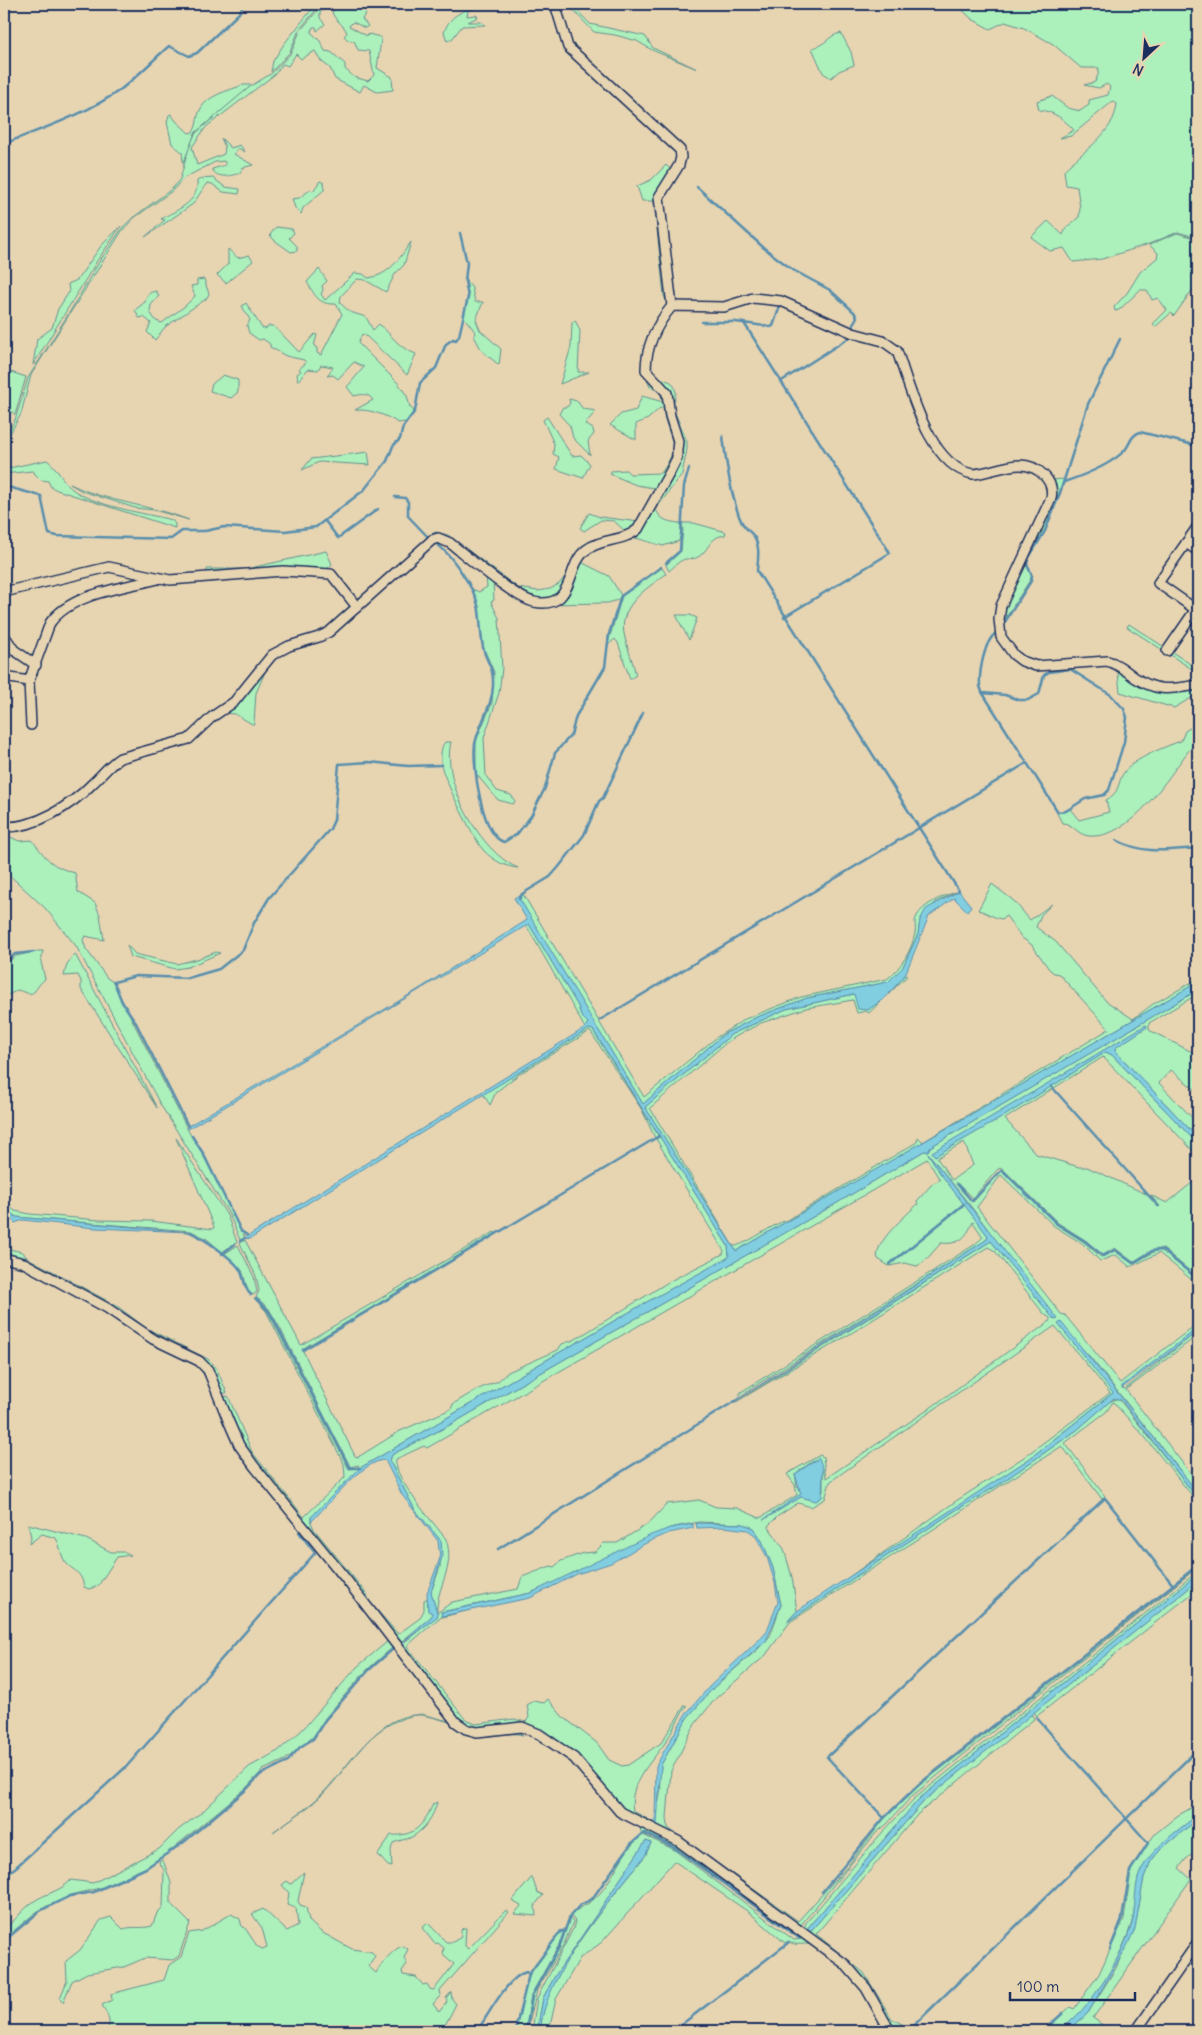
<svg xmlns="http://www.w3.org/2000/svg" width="1202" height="2035" font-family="Delius,sans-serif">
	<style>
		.green { fill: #acf0bb; stroke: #64908c; fill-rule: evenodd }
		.water { fill: #82cee1; stroke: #598ead }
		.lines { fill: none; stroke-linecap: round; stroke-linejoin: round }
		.stream { stroke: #598ead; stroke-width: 2.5 }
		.minor-casing { stroke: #1b2f5e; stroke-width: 12 }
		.minor { stroke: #e7d5b2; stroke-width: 9 }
	</style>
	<rect width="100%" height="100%" fill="#e7d5b2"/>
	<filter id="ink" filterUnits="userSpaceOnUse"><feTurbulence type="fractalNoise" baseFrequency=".02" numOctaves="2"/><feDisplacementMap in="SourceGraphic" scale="10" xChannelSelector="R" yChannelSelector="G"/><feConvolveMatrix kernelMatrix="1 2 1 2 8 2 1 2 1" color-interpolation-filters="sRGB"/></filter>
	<g filter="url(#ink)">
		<!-- green -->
		<g class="green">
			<polygon points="316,4 321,4 299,30 290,52 271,72 273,61 284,44"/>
			<path d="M323,4H328L320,13V18L325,24L317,31L316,27H313L311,32L320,41L325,51L331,52L345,64V69L354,77L368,81L374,75L369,51L358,50L354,41L348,40L344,36L347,33C344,24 334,20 332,12L341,4H364L368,10L362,19L368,26L365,28L353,22L349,26L367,36L369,34L380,37L381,40L377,68L392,77L393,90L377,92L364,85L360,92L335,79L330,68L321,61L315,51L301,59L296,54L288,66L283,64L274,75L206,127L192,147L197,165L224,154L225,147L221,138L231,148L240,145L245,152L238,148L234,154L253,165L242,168L241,172C233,176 217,180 212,169L226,165L224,161L215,162L184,178L172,191L134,218L122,231L31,375L21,414L4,444V439L15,420L28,378L69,313L99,262L123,227L135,216L173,188L180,179L189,147L195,134L243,91L272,73L291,53L300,31Z"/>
			<path d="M477,4H482L468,11L467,16L476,15L478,17L468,22H481L485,25L462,26L452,39L447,41L444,32C451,13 461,14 477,4Z"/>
			<polygon points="567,4 571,4 590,24 645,36 653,48 697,69 652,50 637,41 615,35 594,32"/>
			<path d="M956,4H1198V238L1178,232L1149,244L1102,259L1073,262L1064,248L1050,251L1031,237L1048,221L1063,235L1066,228L1079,217L1080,208L1077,187L1066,185L1064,170C1083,151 1114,134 1117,104L1113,101L1071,136L1060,138L1074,130C1065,120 1053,111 1039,110L1037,101L1052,96L1068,108L1080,111L1089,105V100L1108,95L1110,87L1107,84L1099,88L1084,85L1095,82L1098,75L1099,68H1081L1053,44L1024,28L1005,22L990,29L972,19Z"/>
			<path d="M841,33L851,52L854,65L839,71L831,78L823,73L812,48C828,44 827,36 841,33Z"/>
			<path d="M243,85H252L195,133L183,164L182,152L172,144L167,122L169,115L171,114L176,121L189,133L193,132C198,125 196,118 200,110C207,95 228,91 243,85Z"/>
			<path d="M666,165L673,172L662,188L670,305L646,364L666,395L676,455L637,528L619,534L625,531L614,521L601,520L584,531L580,528L589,513L600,517L640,522L654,488L636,485L610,474L611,471L626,470L630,474L661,473C684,442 666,438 663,408H660L648,419L636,424V440L610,425L621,414L636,410L642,396L663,402L660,392L650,387C648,380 644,373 643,365C641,345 656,319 668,304L664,296L654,201H642L637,186L651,180Z"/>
			<path d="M213,178L225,187L240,189L239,194L223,192L212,184L207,183L193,204L145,237L165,220L161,219C176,210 199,203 197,181L200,179Z"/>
			<polygon points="320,181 324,183 325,189 303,208 301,214 295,208 292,199 299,198 310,190 313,191"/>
			<polygon points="121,226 97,261 33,365 37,339 52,328 58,309 69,292 68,284 77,280 101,246"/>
			<polygon points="276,227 292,229 294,233 289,238 297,246 297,251 291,252 274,240 270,235"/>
			<polygon points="1177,233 1198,239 1198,282 1174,316 1171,313 1155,327 1153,324 1167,310 1158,298 1152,300 1147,290 1140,290 1119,310 1115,311 1114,307 1127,293 1140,272 1157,258 1158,253 1149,245"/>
			<path d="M411,242L404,265L395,274L386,292L365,280L357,279L341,296L340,303L350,312L366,317L373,330L379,324C393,336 397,347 416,354L407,375L366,336L362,334L358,343L398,383L407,396L410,407L414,411L406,422L398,423C386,415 370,409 355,410L373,400C368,393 362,394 354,396L347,387L364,367L354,362L338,379L333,375L327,376L333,367L321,365L318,370L308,369L298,381L297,374L301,371L299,369L306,363L304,360L286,356L270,347V344L263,339L259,340L249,333L247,326L250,320L242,306L246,303L262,328L265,329L269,326H274L299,352L315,334L317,335L314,346L317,348V353L321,355L342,314L336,304C319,305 315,296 307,282L319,269L327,281L322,286L323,290L321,294L325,300L355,273L363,274L368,278C390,275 399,259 411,242Z"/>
			<polygon points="228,249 238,258 249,255 253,261 226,283 217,275 228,264"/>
			<path d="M204,279L209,294L206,299L165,327L155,340L147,332L151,323L144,317L139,318L135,310L145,302C146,295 149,292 156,291L159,296L151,305L150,312L156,321L162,323L185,306L195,296L191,286L197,285V280Z"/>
			<polygon points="466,281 472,288 475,302 483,302 476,320 480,330 501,349 499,365 482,351 474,336 476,333 463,316 469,297"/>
			<polygon points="575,320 580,331 578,372 589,372 560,384 571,347 572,323"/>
			<polygon points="11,372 26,377 15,415 12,412 4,413 4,380"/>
			<polygon points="223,375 238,380 238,392 231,398 210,391 212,384"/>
			<path d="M653,375L671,382L674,386L676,392L673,408L687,441V449L682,474L656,509C660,520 668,522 680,523L682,528L679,541L663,546L629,536L677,462L670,406Z"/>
			<polygon points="569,399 577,401 583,409 596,411 585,424 593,429 594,434 588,441 590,455 573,438 570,426 559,414 563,407 567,407 570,403"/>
			<polygon points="547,417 572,456 581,455 590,464 583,478 556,469 559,457 553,454 554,444 543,420"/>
			<polygon points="368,452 370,465 319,462 302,470 311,459"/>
			<path d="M47,460C58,468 61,480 72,489C94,506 144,513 172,520L175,524V528L57,490L51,487L48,481L41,480L32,471L4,474V469Z"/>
			<polygon points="1064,479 1045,531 1027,559 1026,565 1032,576 1030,580 1003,622 1000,619 1047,513 1051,480"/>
			<path d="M70,484C106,502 151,505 189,520L154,510L135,508L82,491Z"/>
			<path d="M681,523H694L726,532L725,535C710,537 710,547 701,555C695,560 692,558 686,559C679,560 674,567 669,571L666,565L681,551L683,528Z"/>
			<polygon points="436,532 448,535 518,588 538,591 550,589 559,584 571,569 563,591 547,601 525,597 450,540 429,535"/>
			<polygon points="326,551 332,564 326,570 207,574 207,569 246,569"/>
			<polygon points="579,561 609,576 621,595 618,600 608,603 549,604 554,602"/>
			<path d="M662,568L666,574C646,589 616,607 625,638C628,650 633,662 636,675L630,679L618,643L615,639L607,646L622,596Z"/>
			<polygon points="486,577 493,582 494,600 491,602 499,618 502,668 499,693 484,738 486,776 497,791 511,795 515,801 513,804 498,800 476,774 476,741 492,703 494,672 483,647 478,604 472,589 479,592 487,587"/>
			<polygon points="676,615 690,615 697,618 689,640"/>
			<polygon points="1129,624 1198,669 1198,673 1127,627"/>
			<polygon points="271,658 256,693 254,724 252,724 235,714 220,713"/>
			<polygon points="1121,669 1147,687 1198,687 1198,694 1174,708 1120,692 1118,674"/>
			<path d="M1198,723V742L1190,749C1167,778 1132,839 1089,836C1077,835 1073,823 1062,823L1057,813L1070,809L1079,820L1109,812L1106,800C1122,791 1116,783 1125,771C1134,759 1166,746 1181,741L1185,731Z"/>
			<path d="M445,742H451C441,782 481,853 518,868C505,867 493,860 484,851C476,843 441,774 441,764C441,757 440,748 445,742Z"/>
			<path d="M4,834L19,841L32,840C47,859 50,866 75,873L78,892L95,903L100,915L104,940L85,936L83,940L86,949L107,978L113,982L191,1136L202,1153L245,1238L240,1240L229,1214L160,1104L76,946L45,908L4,870Z"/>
			<path d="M992,884L1014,901L1030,920L1052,904L1041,915L1036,927L1056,942L1106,1001L1133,1019L1153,1004L1198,979V982L736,1251L645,1107L732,1034L786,1009L854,994L868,1010L885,998L905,975L907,976L869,1013L866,1011L857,1013L853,1000L806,1008L761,1023L742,1033L727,1042L650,1108L733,1246H736C754,1240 769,1226 787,1220L917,1142L918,1137L923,1142L1109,1029L1059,974L1054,973L1049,969L1032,945L1022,938L1006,916L1002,919C993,918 987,912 978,910Z"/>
			<path d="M956,892L936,902L920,920L918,934L903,967L888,982L807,998L757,1017L724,1034L643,1104L519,899L523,894L644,1097L717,1037L745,1019L801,997L887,979C901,968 912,950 915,933C916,929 915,924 915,921C919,905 943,896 956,892Z"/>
			<polygon points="529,924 578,1006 581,1016 588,1023 585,1028 526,925"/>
			<polygon points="127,945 135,954 177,964 197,959 216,952 220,953 188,967 175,969 131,957"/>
			<path d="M38,951H43L41,962L45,979C31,991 38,998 18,990L4,997V965L16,956Z"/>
			<polygon points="75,954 157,1108 81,989 81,981 78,975 64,976 67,964"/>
			<path d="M1198,990V994L1149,1023V1030L1198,1055V1092L1171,1070L1159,1083L1198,1124V1138L1115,1051V1048L1147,1027L1146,1025L933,1152L935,1156L1002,1117L1106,1052L1112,1055L1198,1144V1156L1103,1057L1054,1088L1052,1087V1089L1005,1119L1036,1154L1079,1167H1087L1146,1194L1159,1207L1160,1206L1150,1195L1167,1203L1198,1178V1278L1162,1248L1151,1251L1133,1262L1115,1248L1103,1255L1085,1240L1058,1223L1002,1168L998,1169L973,1198L955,1182L973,1202L1002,1170L1057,1225L1084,1242L1101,1257L1114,1250L1133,1264L1157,1250L1162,1251L1198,1280V1285L1159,1253L1130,1267L1116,1255L1100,1261L1083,1244L1054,1226L1001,1175L977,1207L1061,1314L1065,1315L1120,1383L1198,1323V1328L1122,1388L1125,1389L1198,1331V1335L1126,1390L1198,1483V1493L1090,1357L1059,1324L1114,1392L1029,1459L821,1597L956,1501L1024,1457L1110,1393L1055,1326L845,1471L830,1482L825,1499L811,1507L798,1503L778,1516L768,1526L784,1549L792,1577L797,1611L787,1622L953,1512L998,1485L1077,1430L1109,1402L1118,1398L1198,1499V1503L1144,1436L1113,1402L1106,1412L1065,1443L1105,1496L1102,1499L1062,1446L790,1622L765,1656L716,1698L695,1724L671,1771L667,1817L668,1828L798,1921L846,1868L885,1818L919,1786L1198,1567L912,1796L887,1824L876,1833L800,1926L622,1809L589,1771L536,1730L482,1728L470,1727L459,1720L243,1445L223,1399L224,1397L228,1396L252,1452L304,1517L345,1477L344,1464L266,1311L254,1298L267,1311L273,1321L349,1469L359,1467L358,1465L350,1467L279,1326L269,1309L256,1297L259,1291L256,1276L240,1243L245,1240L301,1345L494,1232L496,1233L302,1349L355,1456L358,1457L400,1431L451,1409L453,1404L476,1390L498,1381L508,1372L558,1350L562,1344L574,1340L670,1281L723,1254L724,1251L656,1139L660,1137L728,1246L730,1257L645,1303L360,1468L311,1517V1522L314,1529L367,1594L369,1601L398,1634L420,1618L424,1610V1600L428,1598V1610L432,1613V1616L401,1642L402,1644L436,1617L431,1592L440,1567L441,1541L415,1510L389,1460L393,1454L448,1426L832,1206L924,1151H928L930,1147ZM964,1142L973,1165L952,1180L937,1158ZM928,1153L972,1208L1055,1320L991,1241L736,1402L855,1331L988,1247L995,1251L1044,1314L1050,1318V1321L926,1411L826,1478L823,1457L820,1455L787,1474L795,1485L797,1495L760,1518L737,1508L716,1507L699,1500L667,1504L648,1524L617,1543H604L595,1552L583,1553L561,1561L554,1567L551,1566L522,1577L518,1589L452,1602L437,1613C436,1585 456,1569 446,1539C435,1524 392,1477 396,1459L424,1446L427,1448L927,1159L940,1180L933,1183L917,1201L918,1204C907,1214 872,1244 878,1259L889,1266L905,1263L917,1266L924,1262L941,1243C959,1245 966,1238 973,1222L983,1237L974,1245L741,1392L739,1396L986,1240L988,1236L965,1204L889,1264L964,1203ZM813,1461L823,1469V1492L812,1500L801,1497L771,1515L802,1494L801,1488L797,1486L795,1474ZM699,1522L743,1524L754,1528L762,1541L773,1568L781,1605L770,1636L758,1649L714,1687L687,1718L661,1765L659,1781L661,1788L655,1823L633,1811C628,1783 651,1763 665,1743C673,1731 678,1717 687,1706L685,1705L682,1710L661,1743L628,1765L622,1766L609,1760L597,1743L562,1716L548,1699L544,1703L534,1701L527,1705L529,1717L526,1722L514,1719L476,1724L466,1720L407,1646L439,1618L477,1608L442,1616L441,1612L531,1593L670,1528Z"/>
			<polygon points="589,1029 592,1029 658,1135 655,1138 642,1110 590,1031 519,1074 496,1092 490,1105 483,1094"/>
			<polygon points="176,1138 227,1215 237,1242 222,1252 207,1239 191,1231 16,1217 4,1208 4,1202 15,1211 30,1214 99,1220 151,1221 213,1229 214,1227"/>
			<polygon points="238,1245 254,1277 257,1292 253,1295 248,1291 242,1270 224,1254"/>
			<polygon points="4,1248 23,1252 26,1257 117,1306 146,1328 208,1359 216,1367 227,1393 221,1393 209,1369 4,1256"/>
			<path d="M4,1260L23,1266L195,1361L205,1371L232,1434L452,1720L448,1719L392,1648L368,1669L344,1696L326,1717L313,1737L285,1760L263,1770L245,1789L165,1855L145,1868L100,1888L74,1894L45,1907L35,1913L4,1939V1929C15,1921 23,1909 33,1902C45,1893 60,1892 71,1880L93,1883L159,1849L178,1830L202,1812L249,1767L278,1751L302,1730L357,1667L388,1641L259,1479L231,1437L207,1380L199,1367L148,1342L107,1313L51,1283L20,1267L4,1263Z"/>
			<path d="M28,1524L86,1539L111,1552H125L131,1555L117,1557L98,1586L89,1589L84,1587C81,1568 69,1571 63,1558C60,1551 60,1545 56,1538L42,1534L29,1544L31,1537Z"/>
			<polygon points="1198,1571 1198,1574 919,1799 805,1931 805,1924 879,1836 914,1799"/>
			<polygon points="1198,1581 1198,1589 1037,1716 1034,1712"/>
			<path d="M421,1714L453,1722L463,1729L477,1734L518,1732L523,1735C508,1731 492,1738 477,1735C467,1733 462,1728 453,1724C445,1720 429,1716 420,1715C377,1712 348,1770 322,1795C308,1809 289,1820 273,1832C289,1820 308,1808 322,1794C355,1760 369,1722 421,1714Z"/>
			<polygon points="1031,1714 1034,1719 918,1814 816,1934 864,1973 892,2019 902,2024 904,2027 893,2031 873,1994 808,1934 925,1800"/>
			<path d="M437,1802C434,1816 425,1829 412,1837C406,1840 399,1840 393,1843L391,1850L392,1867L388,1866L378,1855L391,1835C415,1837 424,1824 433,1804Z"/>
			<path d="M1198,1804V1815C1174,1833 1151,1850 1138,1878C1136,1894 1136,1912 1130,1928C1119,1962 1089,2012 1058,2031H1044L1070,2007L1074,2009L1099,1974L1124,1919L1131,1871L1136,1860L1155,1834L1177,1816Z"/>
			<path d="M621,1814L683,1848L847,1968L857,1978L888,2031H871L883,2026C869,1994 844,1962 813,1946C804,1941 797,1948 788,1941L785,1943L750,1913L674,1861L602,1942L580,1958L556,1999L549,2031H540C542,2020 543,2008 547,1998C569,1948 611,1898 645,1856L651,1843L646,1841L555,1976L543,1998L537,2031H532L537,1998L573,1929L575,1921L571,1916C580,1906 584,1907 593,1900C613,1884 621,1849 643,1835L673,1849L794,1940L802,1939L673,1846L641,1833L640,1827L620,1816Z"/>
			<polygon points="1198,1819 1198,1850 1186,1859 1179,1868 1191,1879 1093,2018 1111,2031 1068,2031 1088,2013 1116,1968 1136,1922 1144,1877 1151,1861 1161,1849"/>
			<path d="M163,1860L171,1883V1904L190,1923L179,1956L173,1960L145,1958L124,1967L87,1973L72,1981L63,2002L60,1998L67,1981L66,1961L80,1950L101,1920L111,1917L123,1929C132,1926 142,1929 152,1926L157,1913L163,1907L164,1870L159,1862Z"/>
			<path d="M304,1872L298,1901L300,1905L306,1907L309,1921L321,1932L352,1949L372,1952L375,1956L368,1966L376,1973C381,1964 392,1950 402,1946L408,1949L404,1958L407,1964L402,1971L403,1975L416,1977L423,1985L427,1984L430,1989L434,1990L454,1964L443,1954L444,1948L438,1943L435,1944L422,1928L428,1923L446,1942H453L461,1937V1930L463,1928H466L465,1946L468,1949L506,1910L509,1912L440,1991L441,1995L433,2004L439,2012L447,2002L446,1998L451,1992L452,1999L456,2004L442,2031H107C112,2021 107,2014 102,2005L112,2000L111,1994L164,1980L169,1965L181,1957L189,1933L202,1931L231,1914L240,1919L242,1927L245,1928L257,1946L262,1949L267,1947L262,1928L252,1914L263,1909L287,1931L298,1925L296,1908L287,1905L289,1893L282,1885L287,1881L291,1884Z"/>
			<polygon points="532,1877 537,1892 543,1895 535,1905 536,1916 514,1914 521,1906 512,1901"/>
			<polygon points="570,1918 573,1922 564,1944 537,1990 527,2031 533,1995 560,1947"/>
			<polygon points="561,1932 564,1932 558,1947 531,1995 526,2031 515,2031 519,2011 530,1974"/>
		</g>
		<!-- water -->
		<g class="water">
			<path d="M959,891L971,906L967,911L954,898L929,916L905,975L885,998L868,1010L858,1009L854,994L786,1009L732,1034L645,1107L736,1251L1198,982V990L930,1147L928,1151H924L832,1206L448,1426L393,1454L389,1460L415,1510L441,1541L442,1557L431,1592L438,1616L400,1644L432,1616V1613L428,1611L427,1593L440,1558L438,1541L402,1495L385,1460C363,1460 327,1506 311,1522V1517L360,1468L645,1303L729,1257L728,1246L593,1030L589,1029L250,1239L245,1238L585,1028L588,1023L581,1016L578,1006L529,924L188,1129V1126L419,989L527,920L514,898L518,896L643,1104L724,1034L757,1017L807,998L888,982L903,967L918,934L920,920L926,909Z"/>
			<polygon points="1146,1025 1147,1027 1115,1048 1115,1051 1198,1138 1198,1144 1112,1055 1106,1052 1003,1117 935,1156 932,1152"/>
			<polygon points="928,1153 1058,1319 1055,1320 1052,1317 991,1241 735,1401 986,1240 988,1236 940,1173"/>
			<polygon points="4,1208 16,1217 190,1232 95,1228 23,1220 15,1223 4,1212"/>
			<polygon points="1061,1322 1198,1493 1198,1499 1121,1400 1114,1398 1077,1430 998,1485 953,1512 787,1622 797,1611 1029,1459 1113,1393 1058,1324"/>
			<polygon points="1198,1328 1198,1331 1122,1388 1122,1386"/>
			<polygon points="819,1458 823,1469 822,1497 816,1501 801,1497 763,1520 801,1494 795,1474"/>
			<polygon points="696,1523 743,1524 754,1528 762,1541 773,1568 781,1605 766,1641 714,1687 687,1718 661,1765 657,1824 655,1823 656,1766 664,1751 685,1715 709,1687 766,1633 778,1602 775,1583 767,1557 755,1535 748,1530 724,1527 697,1528"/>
			<polygon points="693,1524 693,1528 669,1533 648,1542 611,1563 577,1574 530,1598 442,1616 441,1612 443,1612 531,1593 651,1535 670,1528"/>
			<polygon points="1198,1574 1198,1581 925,1800 808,1934 805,1931 919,1799"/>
			<path d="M1198,1815V1819L1161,1849L1151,1861L1144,1877L1135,1929L1127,1946L1088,2013L1068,2031H1058C1089,2012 1125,1954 1133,1919C1136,1903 1134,1885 1141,1870C1154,1846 1177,1831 1198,1815Z"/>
			<path d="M646,1841L651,1843L645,1856C609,1900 545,1974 540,2031H537L543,1998L555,1976Z"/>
		</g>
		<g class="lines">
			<!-- stream -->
			<g class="stream">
				<path d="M4,144C43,128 85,115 120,90C137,77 153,60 169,46L189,56L197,53L239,13L244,4"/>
				<polyline points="697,187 764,248 793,270 830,290 854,312 857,317 853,324 855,331"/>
				<polyline points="702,322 736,322 771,327 773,326 780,306"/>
				<polyline points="744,323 890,553 784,617"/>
				<polyline points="780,382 852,336"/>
				<path d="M723,436C726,463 730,490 739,516C742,525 746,528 752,534C761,544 758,559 757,571L959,891"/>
				<path d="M1064,482C1082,476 1112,464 1125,450C1130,444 1131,435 1140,432L1198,446"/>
				<polyline points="4,486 41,496 49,534 57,536 171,539 182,531 205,531 224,527 285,531 316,527 364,490 387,461 393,446 400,439 403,427 415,411 420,383 436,368 446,344 453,339 456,340 459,336 468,297 465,281 467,263 460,233"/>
				<polyline points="395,497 405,498 408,502 408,516 428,537"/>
				<polyline points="325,521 338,538 378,509"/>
				<path d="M435,543C450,552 474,588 478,605C481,618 480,633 483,647C486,664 494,664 493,686C492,708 479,723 475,744C472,764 482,837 504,842L517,834L531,816L545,788L555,753L571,735L576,716L605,667L609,634L621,596L661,567"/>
				<polyline points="666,563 680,551 684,486 689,469"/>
				<polyline points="1003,625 1031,581 1032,576 1027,564 1028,559 1045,531 1060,493 1088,404 1120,339"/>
				<path d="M983,693L1005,695L1019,700H1028L1039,694L1044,675L1049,672L1070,669L1111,695L1124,709L1127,717L1124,742L1109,790L1104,795L1085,799L1066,811L1058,812L982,692L980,686C979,673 984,641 996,633"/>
				<path d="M1116,840C1146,855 1167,850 1198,848"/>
				<polyline points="519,899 522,894 550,877 558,868 584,835 599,801 603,798 643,713"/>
				<polyline points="4,963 15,954 34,952"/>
				<polyline points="600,1020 1027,763"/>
				<polyline points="1051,1086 1158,1206"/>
				<polyline points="188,1126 135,1021 122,1002 114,982 136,976 188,978 219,969 243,950 254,923 269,898 330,829 334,820 339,764 369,762 408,766 441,765"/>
				<polyline points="192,1136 203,1153 241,1231 247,1235"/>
				<polyline points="957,1184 972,1201 1002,1170 1057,1224 1085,1241 1103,1256 1115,1250 1133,1263 1152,1251 1162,1250 1198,1279"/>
				<path d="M190,1232C202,1237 234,1259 240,1270C245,1278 243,1288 251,1295"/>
				<polyline points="240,1241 245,1238"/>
				<polyline points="222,1254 235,1244"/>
				<polyline points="890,1264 964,1204"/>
				<polyline points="256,1299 268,1310 274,1320 350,1468 360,1468"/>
				<polyline points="303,1350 659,1136"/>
				<polyline points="498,1549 735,1401"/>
				<polyline points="1036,1717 1148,1843 1130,1871 1122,1919 1110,1949"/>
				<polyline points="884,1818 827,1757 1105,1498 1173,1585"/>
				<polyline points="4,1876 16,1867 127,1766 315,1553 299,1532"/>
				<polyline points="822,1892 884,1818 918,1785 1198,1565"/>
				<polyline points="4,1941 40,1911 70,1896 94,1892 146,1868 184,1842 247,1789 260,1775 288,1761 300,1747 313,1739 325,1720 369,1670 393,1649"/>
				<polyline points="901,2030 904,2028 909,2031"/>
				<path d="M477,2031C488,2016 507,1977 526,1972L529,1974"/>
				<polyline points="515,2031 529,1974 561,1931 564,1931"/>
				<polyline points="526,2031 532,1995 559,1947 570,1916 580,1905 592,1899 631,1844 644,1833 673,1847 799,1938"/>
				<polyline points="673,2031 789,1942"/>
				<polyline points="908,2031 1198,1749"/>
				<polyline points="1043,2031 1063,2013"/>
			</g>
			<!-- minor casing -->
			<g class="minor-casing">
				<g id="minor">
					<polyline points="555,4 568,47 680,150 681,157 679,165 659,197 672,306"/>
					<polyline points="1198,526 1158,583 1198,611"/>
					<polyline points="1186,543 1198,551"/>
					<polyline points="4,592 109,567 170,580 283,571 331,574 357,607"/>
					<polyline points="4,635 14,650 36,665"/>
					<polyline points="1167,651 1198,606"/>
					<polyline points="4,677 29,681"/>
					<path d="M31,725L29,681L50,623C71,593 124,588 158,579"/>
					<path d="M4,827C35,828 71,806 92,784C102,775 109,765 120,758L189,739L212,717L234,702L272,655L289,646L319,637L329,632L432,540L438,538L450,543C468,557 515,598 534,602C543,604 553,603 560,597C573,584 571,562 586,550C601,538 624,542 638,529L670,472L677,458V450L678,441L670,416L667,393L646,370C646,346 657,324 672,306L724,307L753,298L781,301L853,333L883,341L897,351C910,387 929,467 973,474C989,473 1004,465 1020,465C1037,465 1055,480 1051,498L1001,606L999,619L1001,637L1014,655L1022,661L1036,666L1107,661C1117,663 1125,670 1134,677C1158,693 1171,689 1198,685"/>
					<polyline points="4,1258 24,1263 107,1308 153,1339 199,1361 208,1370 228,1420 239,1445 254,1466 345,1578 456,1722 466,1729 477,1732 522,1727 539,1734 574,1758 620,1812 678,1841 845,1964 866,1988 890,2031"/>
					<polyline points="1136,2031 1198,1942"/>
				</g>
			</g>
			<!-- minor -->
			<use href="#minor" class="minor"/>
		</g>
	</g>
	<!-- margin -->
	<rect width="1202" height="2035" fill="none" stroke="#e7d5b2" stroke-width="20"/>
	<rect x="10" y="10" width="1182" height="2015" fill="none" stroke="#1b2f5e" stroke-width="2" filter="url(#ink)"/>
	<!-- north arrow -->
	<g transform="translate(1144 58) rotate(206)" stroke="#e7d5b2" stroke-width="4" paint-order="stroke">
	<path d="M0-4L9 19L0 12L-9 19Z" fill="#1b2f5e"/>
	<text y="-8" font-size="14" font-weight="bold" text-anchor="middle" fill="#1b2f5e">N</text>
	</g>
	<!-- scale -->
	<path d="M1010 1992v8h125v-8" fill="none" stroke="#1b2f5e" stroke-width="2.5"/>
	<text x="1017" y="1992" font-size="15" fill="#1b2f5e" stroke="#e7d5b2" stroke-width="4" paint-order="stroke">100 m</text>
</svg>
